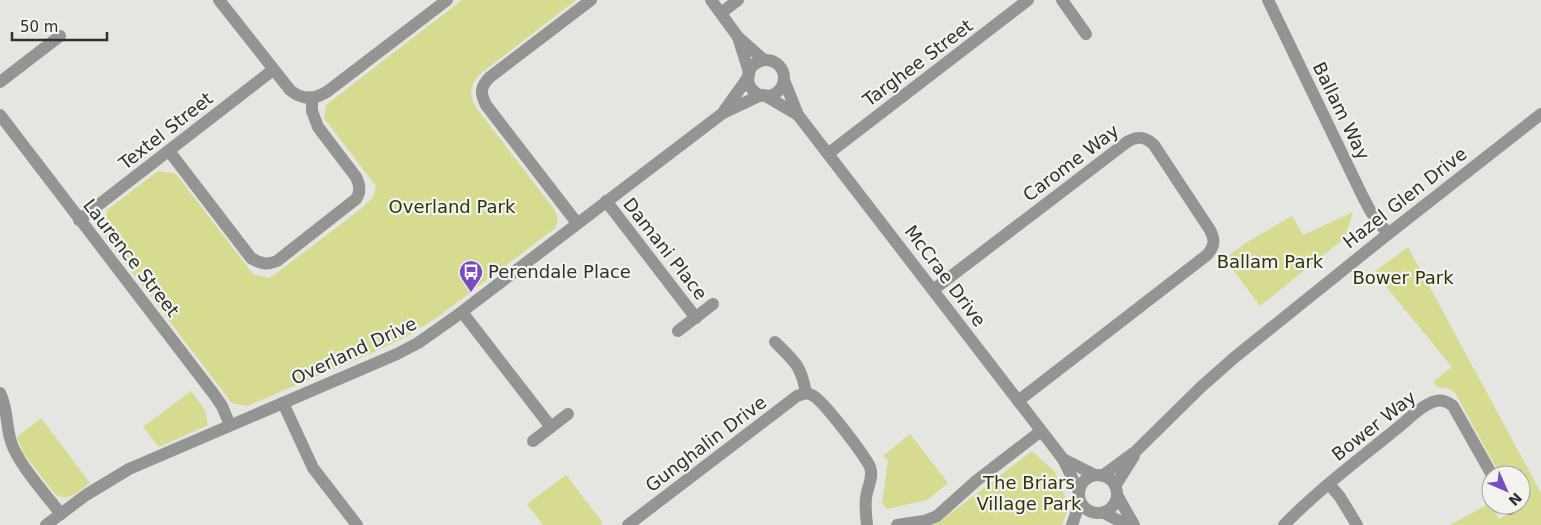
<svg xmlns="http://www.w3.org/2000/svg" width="1541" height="525" font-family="'DejaVu Sans',sans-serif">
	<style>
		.green { fill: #d7db90 }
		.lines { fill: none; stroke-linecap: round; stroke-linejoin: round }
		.minor { stroke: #949493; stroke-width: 12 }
		.labels { text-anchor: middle; stroke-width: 4.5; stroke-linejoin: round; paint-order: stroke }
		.street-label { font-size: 18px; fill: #30302e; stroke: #f2f2ef }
		.park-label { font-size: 18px; fill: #323306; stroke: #f2f2ef }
		.poi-label { font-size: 18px; fill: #30302e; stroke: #f2f2ef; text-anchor: start }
	</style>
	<rect width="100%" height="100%" fill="#e5e5e2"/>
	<!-- green -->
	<g class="green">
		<path d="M462,0H576L480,74C470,84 468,96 477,109L554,209C558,216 559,222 554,229L439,316L406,337L363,357L247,406L232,403L105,237L107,210L158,171L176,174L253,274L270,278L361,209L373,197L376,186L324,118L326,105Z"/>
		<polygon points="1353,212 1345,238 1260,306 1225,259 1244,244 1292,216 1303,235"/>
		<polygon points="1408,247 1541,493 1541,525 1450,525 1490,503 1499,519 1518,509 1516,505 1521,505 1521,488 1523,486 1521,475 1519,473 1506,475 1497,469 1455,393 1448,388 1437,387 1433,382 1452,367 1374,272"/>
		<polygon points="191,391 205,410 208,425 159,447 143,427"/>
		<path d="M41,418L90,483C79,491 67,504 54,493L24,454L17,437Z"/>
		<polygon points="910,434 948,483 927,500 887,509 882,503 888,461 883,456"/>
		<polygon points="1032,451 1055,472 1069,507 1062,525 922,525 941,521"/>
		<polygon points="566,475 603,523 600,525 543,525 527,504"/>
	</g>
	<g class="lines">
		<!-- minor -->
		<g class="minor">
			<path d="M219,0L290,90C302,100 315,100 328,91L447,0"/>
			<polyline points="711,0 738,37 764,60"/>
			<polyline points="1062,0 1086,34"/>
			<polyline points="1268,0 1363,197 1371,212 1388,234"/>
			<polyline points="721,13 738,0"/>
			<polyline points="738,37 749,72"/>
			<circle cx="766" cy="78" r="18"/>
			<polyline points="784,80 798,115 1063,459 1079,492"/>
			<polyline points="0,82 60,36"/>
			<polyline points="764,95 798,115"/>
			<polyline points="724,111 749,76"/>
			<polyline points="0,115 213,393 222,406 230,425"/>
			<path d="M169,151L251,258C261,264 267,265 277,261L356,199C361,192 360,185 356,177L318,127L312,111V98"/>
			<polyline points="829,153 1028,0"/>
			<polyline points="606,201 696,318"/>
			<polyline points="79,220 273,70"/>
			<path d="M577,223L486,105C480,93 480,87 490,77L591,0"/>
			<path d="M933,290L1127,142C1137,136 1145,136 1154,145L1210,230C1215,240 1215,246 1207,255L1018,401"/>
			<polyline points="462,312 551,427"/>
			<polyline points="678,331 713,304"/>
			<path d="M775,342C795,362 801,365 806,393"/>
			<path d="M0,393C9,410 5,430 13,447C22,468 46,495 61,514"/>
			<polyline points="283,403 313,468 357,525"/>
			<polyline points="533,441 568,414"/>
			<polyline points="1063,459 1095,475"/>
			<circle cx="1098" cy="494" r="19"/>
			<polyline points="1102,476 1136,451 1201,387 1235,357 1388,234 1541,114"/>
			<polyline points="1329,484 1340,497 1357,525"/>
			<polyline points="1115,486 1134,456"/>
			<polyline points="1117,495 1134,525"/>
			<polyline points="1508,505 1510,509"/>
			<polyline points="1104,513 1127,525"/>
			<polyline points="46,525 86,495 129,469 397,354 418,343 455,317 723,113 761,95"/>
			<path d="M628,525L797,396C803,394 806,392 812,395C823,400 865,456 870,467C874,477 867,488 866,498C865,507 866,516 867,525"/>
			<polyline points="897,525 924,521 937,516 976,481 1041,431"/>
			<polyline points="1072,525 1080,502"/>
			<path d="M1284,525C1318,490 1357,461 1395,430C1407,421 1421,405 1436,401C1443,399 1448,402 1453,406L1492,475"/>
		</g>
	</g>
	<!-- icons -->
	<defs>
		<g id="bus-pin" transform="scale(1.25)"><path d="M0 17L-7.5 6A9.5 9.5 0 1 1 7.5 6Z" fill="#794bc3" stroke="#f2f2ef"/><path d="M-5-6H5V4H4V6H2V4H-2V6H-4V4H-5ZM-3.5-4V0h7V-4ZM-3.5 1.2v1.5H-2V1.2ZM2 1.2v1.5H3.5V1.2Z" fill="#fff"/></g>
	</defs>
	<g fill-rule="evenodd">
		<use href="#bus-pin" x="471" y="272"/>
	</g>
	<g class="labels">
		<!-- street labels -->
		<g class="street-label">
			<text transform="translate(918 63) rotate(-37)" y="6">Targhee Street</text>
			<text transform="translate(1341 111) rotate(64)" y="6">Ballam Way</text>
			<text transform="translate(166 131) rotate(-38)" y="6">Textel Street</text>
			<text transform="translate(1071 163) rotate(-37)" y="6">Carome Way</text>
			<text transform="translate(1405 198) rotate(-38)" y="6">Hazel Glen Drive</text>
			<text transform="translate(665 249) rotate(52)" y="6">Damani Place</text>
			<text transform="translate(131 258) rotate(52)" y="6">Laurence Street</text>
			<text transform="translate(945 276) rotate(53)" y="6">McCrae Drive</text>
			<text transform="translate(354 351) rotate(-25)" y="6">Overland Drive</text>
			<text transform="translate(1374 426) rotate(-38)" y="6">Bower Way</text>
			<text transform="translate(706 444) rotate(-37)" y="6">Gunghalin Drive</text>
		</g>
		<!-- park labels -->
		<g class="park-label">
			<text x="452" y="213">Overland Park</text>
			<text x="1270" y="268">Ballam Park</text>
			<text x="1403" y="284">Bower Park</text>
			<text x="1029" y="489">The Briars<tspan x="1029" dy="21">Village Park</tspan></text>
		</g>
		<!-- poi labels -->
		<g class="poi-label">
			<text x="488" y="278">Perendale Place</text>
		</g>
	</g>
	<!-- north arrow -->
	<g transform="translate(1506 490) rotate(135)"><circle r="24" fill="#f2f2ef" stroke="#a4a4a2"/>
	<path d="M0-4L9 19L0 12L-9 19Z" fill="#794bc3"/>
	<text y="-8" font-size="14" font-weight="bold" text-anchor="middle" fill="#30302e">N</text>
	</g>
	<!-- scale -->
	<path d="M12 32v8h95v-8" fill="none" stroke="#30302e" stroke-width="2.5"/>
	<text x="20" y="32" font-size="15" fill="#30302e" stroke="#f2f2ef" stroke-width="4" paint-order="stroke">50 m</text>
</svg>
